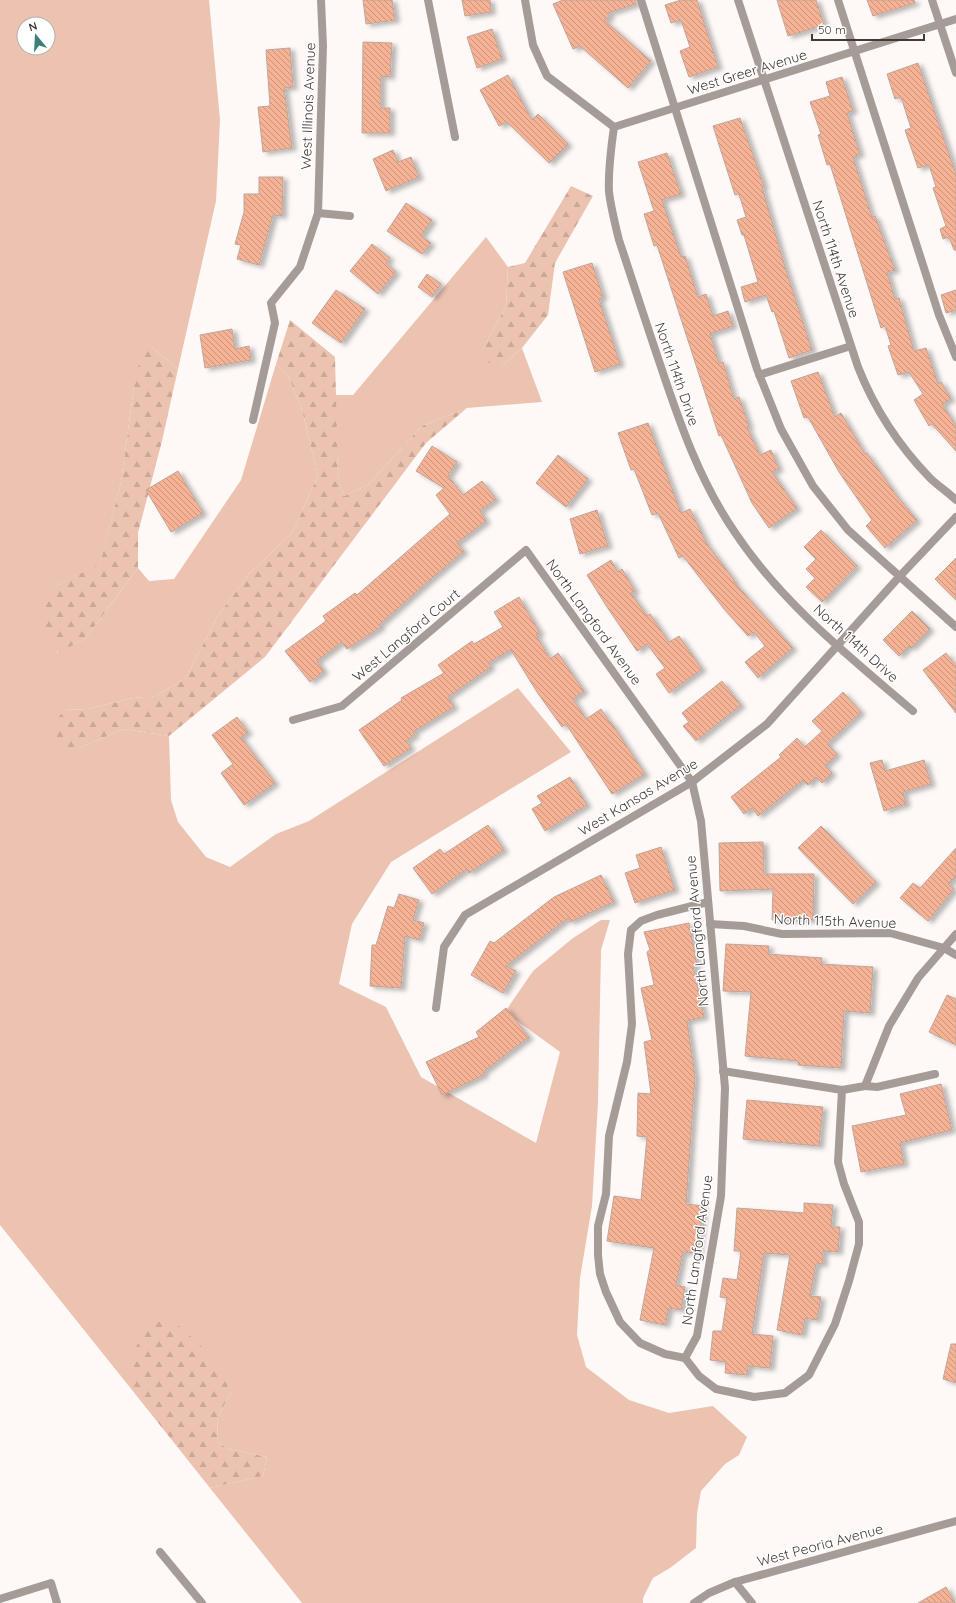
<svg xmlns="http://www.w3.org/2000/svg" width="956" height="1603" font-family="Quicksand,sans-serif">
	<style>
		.green { fill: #ecc2b0; fill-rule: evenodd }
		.forest { fill: url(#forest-firs) }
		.building { fill: url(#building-back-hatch); stroke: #bda69c; filter: url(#shadow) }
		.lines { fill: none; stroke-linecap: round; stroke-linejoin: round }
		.service { stroke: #a69c97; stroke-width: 8 }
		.minor { stroke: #a69c97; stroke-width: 8 }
		.tertiary { stroke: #a69c97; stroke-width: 8 }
		.labels { text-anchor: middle; stroke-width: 3; stroke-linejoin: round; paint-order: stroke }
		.street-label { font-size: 14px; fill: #433935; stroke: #fff }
	</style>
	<defs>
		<pattern id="forest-firs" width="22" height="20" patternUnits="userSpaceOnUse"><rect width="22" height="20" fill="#ecc2b0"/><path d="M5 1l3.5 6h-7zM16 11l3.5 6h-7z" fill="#cca798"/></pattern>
		<pattern id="building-back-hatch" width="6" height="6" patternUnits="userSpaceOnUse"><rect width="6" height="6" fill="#f6b295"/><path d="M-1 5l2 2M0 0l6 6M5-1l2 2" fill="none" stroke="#c9927a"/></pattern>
		<filter id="shadow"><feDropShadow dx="4.5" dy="2.5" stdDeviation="2" flood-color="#0004"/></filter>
	</defs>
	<rect width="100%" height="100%" fill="#fef9f7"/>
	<!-- green -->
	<g class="green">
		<path d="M0,0H209L220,120L216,201L178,369L152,347L134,386L121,482L100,565L54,587L57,653L85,639L138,568L149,581L174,579L241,480L276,364L289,378L302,410L318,475L293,532L249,574L217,617L186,678L156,696L133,698L87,709L65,710L79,748L124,729L169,736L171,800L178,822L206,857L230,867L276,834L309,821L518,688L571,752L391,862L352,924L339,984L386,1007L421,1077L536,1143L560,1052L505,1012L533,971L573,938L601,920H610L601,950L598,1102L592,1206L580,1278L577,1335L586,1367L629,1400L669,1413L713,1406L747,1437L739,1455L725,1464L701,1491L697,1513L696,1548L670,1568L653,1578L643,1598V1603H302L210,1488L263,1476L267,1457L229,1449L217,1442L218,1416L231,1393L132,1354V1390L0,1225ZM24,24H48V48H24Z"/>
		<polygon points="486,237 508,267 506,306 483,349 502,366 522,348 542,402 467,408 422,426 368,485 344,496 338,477 335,395 353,395"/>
	</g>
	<!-- forest -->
	<g class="forest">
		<polygon points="571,186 593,196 555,263 548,315 522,348 502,366 485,362 483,349 506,306 508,267 525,263"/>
		<polygon points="290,320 335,357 338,477 344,496 368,485 422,426 467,408 426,443 265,657 169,736 124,729 79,748 60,746 53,723 65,710 87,709 133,698 156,696 186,678 217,617 249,574 293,532 318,475 302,410 289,378 276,364"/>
		<polygon points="152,347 178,369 162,441 138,533 138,568 85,639 58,653 45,629 40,602 54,587 100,564 121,482 134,386 142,350"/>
		<polygon points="163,1320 181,1327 214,1359 231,1393 218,1416 217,1442 229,1449 267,1457 263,1476 210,1488 132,1390 132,1354 147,1328"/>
	</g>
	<!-- building -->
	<g class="building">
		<polygon points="363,0 392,0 395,20 366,24"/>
		<polygon points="462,0 490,0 491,12 465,16"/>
		<polygon points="563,0 636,0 636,4 608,13 610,17 604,20 651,61 628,88 580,46 573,49 553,4"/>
		<polygon points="681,0 697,0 718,67 689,77 680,51 690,47 681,20 671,23 665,5"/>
		<polygon points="777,0 816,0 824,25 788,36"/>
		<polygon points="867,0 914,0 915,3 873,16"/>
		<polygon points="492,29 502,59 477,68 467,37"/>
		<polygon points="363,42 392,43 390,77 381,76 381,108 390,108 390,133 362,133"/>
		<polygon points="290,48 293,87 284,88 292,148 263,152 258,107 270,106 266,50"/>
		<polygon points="918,63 956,174 956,250 954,250 949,237 943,239 940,229 946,226 933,188 936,187 929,165 918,168 905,130 911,128 901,97 895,99 887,74"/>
		<polygon points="508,75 532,120 538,114 568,144 549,163 507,122 499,126 480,90"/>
		<polygon points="842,77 853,111 847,113 860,154 853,157 872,217 875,216 895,270 887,272 895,299 899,298 914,351 926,348 938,384 941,382 951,399 942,404 956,426 956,451 932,424 929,426 914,400 923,394 909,372 898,375 888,346 891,345 885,326 881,328 830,164 827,165 818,135 821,134 810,102 830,96 826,82"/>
		<polygon points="740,118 764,186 762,187 785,267 812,350 789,358 774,311 772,312 766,295 745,302 741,287 758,282 744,235 742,235 737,220 746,217 739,194 735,195 713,126"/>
		<polygon points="393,150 398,162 411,157 419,177 386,191 373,159"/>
		<polygon points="667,153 681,194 662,200 681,257 685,256 698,297 706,294 713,316 728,311 733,326 710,334 719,363 723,362 734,399 739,397 749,426 747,427 760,455 771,450 779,469 772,472 797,508 769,528 752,503 721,435 719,436 657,245 654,246 644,214 654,211 638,162"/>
		<polygon points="259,177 283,177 282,216 273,215 259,265 237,259 241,245 235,244 244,212 244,194 259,194"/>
		<polygon points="406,203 432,220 421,236 431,243 422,254 387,231"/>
		<polygon points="372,244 390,258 386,263 396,272 378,294 350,271"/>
		<polygon points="592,263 603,297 599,299 620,364 595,372 563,272"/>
		<polygon points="427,274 441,284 432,297 418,287"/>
		<polygon points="336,290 365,309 341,343 312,323"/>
		<polygon points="956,290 956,310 946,313 941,295"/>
		<polygon points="232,329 235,349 249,346 251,360 205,368 200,335"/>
		<polygon points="818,372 835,417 841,413 865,454 867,453 897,496 917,520 885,548 866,526 872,520 839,472 808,417 804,418 791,381"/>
		<polygon points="648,423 681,513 690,509 707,544 735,581 734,582 793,648 758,678 745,662 765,646 754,632 748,636 724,609 683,556 679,558 658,513 652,515 634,469 631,470 618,433"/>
		<polygon points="432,446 457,462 448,476 463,495 482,481 496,499 480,511 486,521 457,543 464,551 432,578 379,625 381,627 347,649 342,642 317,661 324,671 310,682 285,651 326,621 323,616 355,593 357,595 450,514 436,495 444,488 416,471"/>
		<polygon points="558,455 588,479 566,507 536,483"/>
		<polygon points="178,471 203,513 171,532 146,490"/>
		<polygon points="597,510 608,546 580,554 570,519"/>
		<polygon points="821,530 857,566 822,602 806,587 815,578 806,569 816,559 804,547"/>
		<polygon points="956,558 956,600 935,579"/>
		<polygon points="611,560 618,572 622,569 635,591 631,593 647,616 650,614 669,642 679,636 702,669 669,693 656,674 665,668 647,644 637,651 607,607 587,575"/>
		<polygon points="519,597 540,633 536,635 550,659 558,653 584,691 573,699 586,719 601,709 610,723 611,722 645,774 612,794 566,724 562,727 537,692 511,650 488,663 491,667 448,697 454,707 413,732 415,735 406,741 411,748 384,766 359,730 402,700 401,698 444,673 438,665 472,641 474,644 503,627 494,612"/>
		<polygon points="912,611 930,629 911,648 909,646 899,656 883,640"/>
		<polygon points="946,653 956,666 956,713 923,670"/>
		<polygon points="722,681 741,705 696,741 683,726 689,722 682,713"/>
		<polygon points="843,692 861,712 827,744 837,754 825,766 832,773 822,783 816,777 808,785 803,780 758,816 752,808 744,814 731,797 781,757 779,755 797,738 805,747 822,731 812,721"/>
		<polygon points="237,717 248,732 241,737 275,783 244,805 221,773 233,764 212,735"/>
		<polygon points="882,760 885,771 924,760 931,784 903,792 906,804 884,811 870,763"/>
		<polygon points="570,777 587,805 545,831 532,809 542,803 537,796"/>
		<polygon points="488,825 504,850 469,873 467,869 432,894 413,868 440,849 444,854"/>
		<polygon points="821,826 876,882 853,904 798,848"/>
		<polygon points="763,842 764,874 814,874 813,920 772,920 773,889 720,891 719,843"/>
		<polygon points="661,847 675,890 635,903 625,873 640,868 636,855"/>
		<polygon points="956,848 956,876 948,884 954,889 928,921 900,898 913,883 920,888"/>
		<polygon points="601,875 614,902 570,922 568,918 506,966 516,971 503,993 471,975 490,941 494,943 554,897"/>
		<polygon points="399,894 419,900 413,920 424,923 419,940 405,936 401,988 370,986 372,945 376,945 388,906 394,908"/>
		<polygon points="689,923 697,965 693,966 704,1017 687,1021 695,1077 686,1204 703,1206 698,1253 683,1252 676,1285 685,1287 681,1310 669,1308 665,1325 640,1320 654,1248 607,1241 614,1196 641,1200 647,1137 637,1136 638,1093 651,1094 644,1042 652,1040 641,988 654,985 647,952 650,950 644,932"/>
		<polygon points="726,944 769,946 768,954 822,958 821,964 873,967 870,1013 844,1011 841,1068 798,1065 798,1061 745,1056 751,992 723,991"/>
		<polygon points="947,995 956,999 956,1045 929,1032"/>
		<polygon points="506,1008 529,1037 483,1072 484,1075 442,1095 426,1062 479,1037 476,1032"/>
		<polygon points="941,1084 952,1130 900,1143 904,1164 861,1172 852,1126 906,1115 900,1094"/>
		<polygon points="747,1100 823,1107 819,1146 743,1139"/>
		<polygon points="804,1203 833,1205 831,1227 840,1227 838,1252 823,1251 823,1264 816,1264 810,1296 821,1297 817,1320 805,1318 802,1335 777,1330 790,1255 764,1253 752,1334 773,1336 770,1368 748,1366 747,1375 725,1373 726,1362 710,1360 713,1331 722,1331 727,1298 720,1297 723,1278 737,1280 741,1251 734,1251 737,1208 804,1213"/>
		<polygon points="951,1344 956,1344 956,1383 943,1379"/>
		<polygon points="946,1587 955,1603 918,1603"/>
	</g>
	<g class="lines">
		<!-- service -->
		<g class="service">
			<polyline points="428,0 455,137"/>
			<polyline points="641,0 757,369 781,429 813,486 848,530 956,627"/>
			<polyline points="838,0 939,315 956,357"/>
			<polyline points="759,375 851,346"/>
			<polyline points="708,902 657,915 641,921 631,930 628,954 632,1024 627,1062 609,1136 606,1194 598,1226 598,1255 600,1274 606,1292 620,1322 640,1343 665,1354 685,1358 699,1376 716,1389 754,1397 785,1393 809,1375 835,1324 849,1281 859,1244 859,1222 844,1184 838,1162 842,1090"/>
			<polyline points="710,924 744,926 782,934 890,933 944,948 918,978 889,1026 865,1086 842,1090 723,1071"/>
			<polyline points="865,1086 877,1087 935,1074"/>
			<polyline points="685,1358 697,1336 721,1196 725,1088 701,821 692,782"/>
			<polyline points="160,1552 202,1603"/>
			<polyline points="0,1599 51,1583 57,1603"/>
		</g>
		<!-- minor -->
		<g class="minor">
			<polyline points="525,0 533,45 547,76 614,127"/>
			<path d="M738,0L858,367C875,410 898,445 930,478C938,486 948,492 956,500"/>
			<polyline points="932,0 956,73"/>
			<path d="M614,127C611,148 608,170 609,192C611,208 615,224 619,240C633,282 646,323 660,364C680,424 700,482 736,534C783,604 850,657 913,711"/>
			<polyline points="614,127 956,19"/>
			<polyline points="318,213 350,216"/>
			<polyline points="253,420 275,323 271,303 300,267 318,213 323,46 321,0"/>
			<polyline points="293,720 342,706 526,550 692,782"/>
			<polyline points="956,934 944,948 956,955"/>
			<polyline points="436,1008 444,947 465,915 692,782 767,724 899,577 956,517"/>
			<polyline points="735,1582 752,1603"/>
		</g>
		<!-- tertiary -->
		<polyline class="tertiary" points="694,1603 709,1593 735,1582 956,1521"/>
	</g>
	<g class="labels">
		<!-- street labels -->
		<g class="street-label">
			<text transform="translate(747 72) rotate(-17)" y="5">West Greer Avenue</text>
			<text transform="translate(308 106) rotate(-88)" y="5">West Illinois Avenue</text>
			<text transform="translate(836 259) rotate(72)" y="5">North 114th Avenue</text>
			<text transform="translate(677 374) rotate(71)" y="5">North 114th Drive</text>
			<text transform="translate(594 622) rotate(54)" y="5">North Langford Avenue</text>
			<text transform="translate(406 635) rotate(-40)" y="5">West Langford Court</text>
			<text transform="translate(856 643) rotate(42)" y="5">North 114th Drive</text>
			<text transform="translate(638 797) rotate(-31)" y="5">West Kansas Avenue</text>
			<text transform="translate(835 921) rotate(2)" y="5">North 115th Avenue</text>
			<text transform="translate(697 931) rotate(-95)" y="5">North Langford Avenue</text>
			<text transform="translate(697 1250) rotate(-82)" y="5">North Langford Avenue</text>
			<text transform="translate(820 1545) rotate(-15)" y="5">West Peoria Avenue</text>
		</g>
	</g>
	<!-- north arrow -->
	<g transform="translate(36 36) rotate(342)"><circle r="19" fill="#ffffff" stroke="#b4b0ae"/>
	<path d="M0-3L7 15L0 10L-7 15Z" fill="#3b8179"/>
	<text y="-6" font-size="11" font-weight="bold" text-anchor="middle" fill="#433935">N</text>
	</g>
	<!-- scale -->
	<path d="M812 34v6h112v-6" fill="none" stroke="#433935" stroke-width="2"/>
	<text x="818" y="34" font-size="12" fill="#433935" stroke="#ffffff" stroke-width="3" paint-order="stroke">50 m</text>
</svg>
